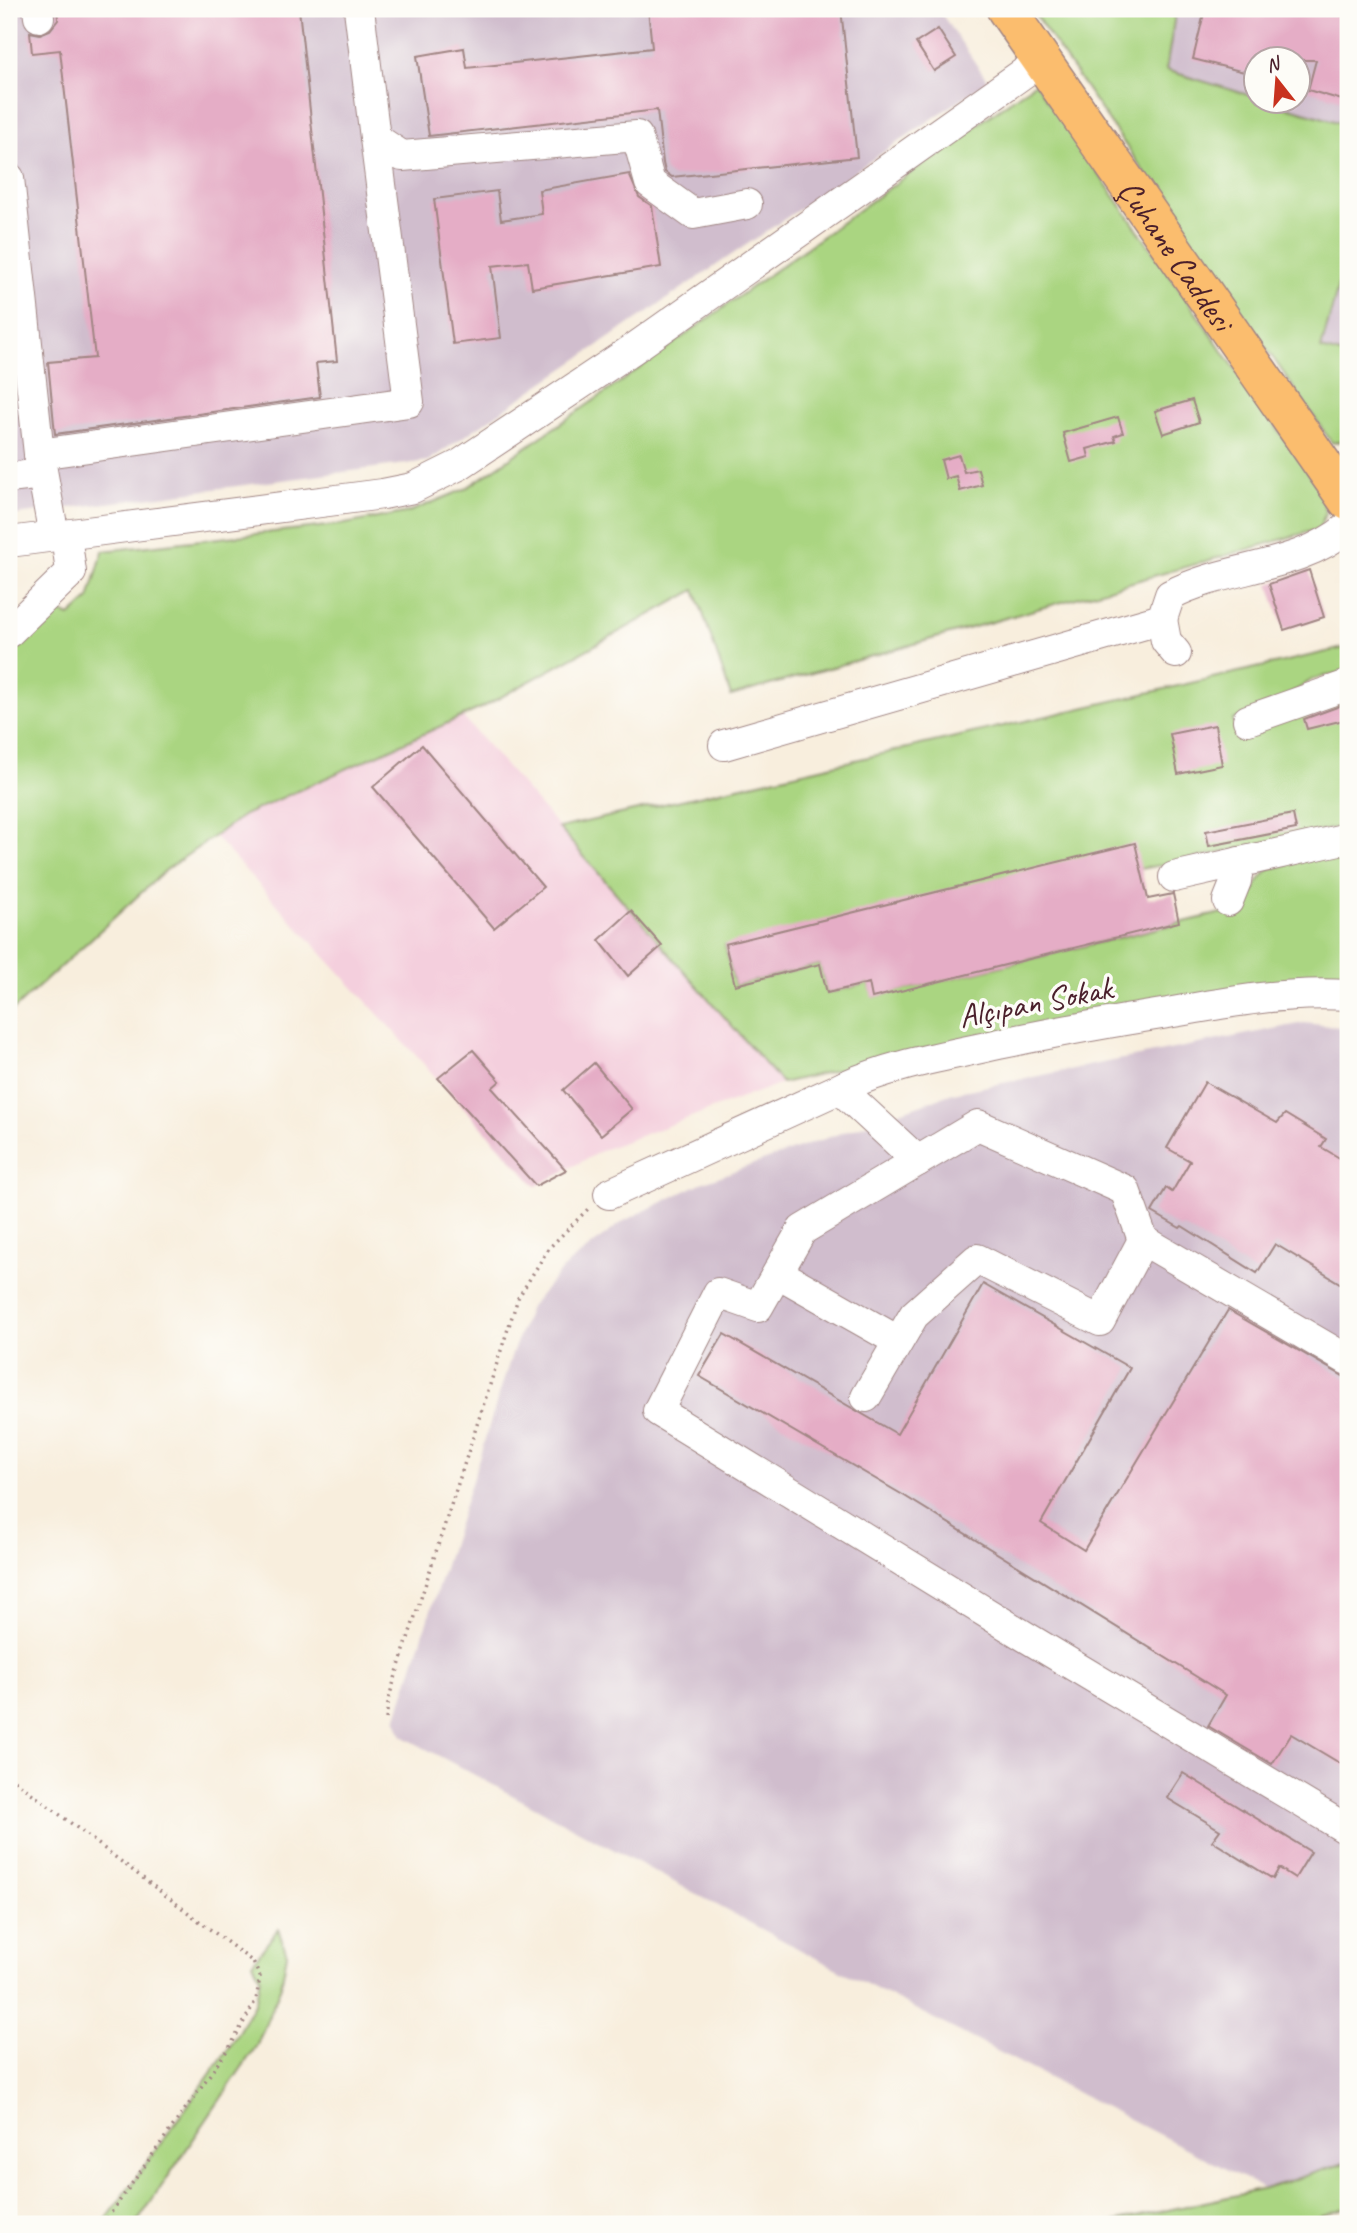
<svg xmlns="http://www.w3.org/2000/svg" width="1357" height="2233" font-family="Caveat,sans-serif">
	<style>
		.built { fill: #f4cfdd }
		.industrial { fill: #d0bdcd }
		.green { fill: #aad581; stroke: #7a7a56; stroke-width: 2 }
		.building { fill: #e5adc6 }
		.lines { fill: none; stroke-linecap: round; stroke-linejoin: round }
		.minor-casing { stroke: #a18684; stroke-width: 32 }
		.major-casing { stroke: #a18684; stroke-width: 41 }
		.path { stroke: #a18684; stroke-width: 3.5; stroke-dasharray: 2 5; stroke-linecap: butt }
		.minor { stroke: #fff; stroke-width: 30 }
		.major { stroke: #fbbd6e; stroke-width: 38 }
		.labels { text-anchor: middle; stroke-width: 7; stroke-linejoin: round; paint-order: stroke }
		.street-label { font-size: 33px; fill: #4a1f2b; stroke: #fdfcf7 }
	</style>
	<rect width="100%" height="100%" fill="#fdfcf7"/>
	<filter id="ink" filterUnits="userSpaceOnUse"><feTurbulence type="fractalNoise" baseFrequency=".0143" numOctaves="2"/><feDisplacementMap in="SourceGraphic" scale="14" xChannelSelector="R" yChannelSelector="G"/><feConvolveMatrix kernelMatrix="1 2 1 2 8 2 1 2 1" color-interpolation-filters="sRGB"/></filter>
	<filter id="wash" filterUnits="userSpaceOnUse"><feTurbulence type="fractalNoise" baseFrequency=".00686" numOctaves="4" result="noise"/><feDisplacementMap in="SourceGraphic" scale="28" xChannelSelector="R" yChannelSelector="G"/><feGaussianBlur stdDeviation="1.57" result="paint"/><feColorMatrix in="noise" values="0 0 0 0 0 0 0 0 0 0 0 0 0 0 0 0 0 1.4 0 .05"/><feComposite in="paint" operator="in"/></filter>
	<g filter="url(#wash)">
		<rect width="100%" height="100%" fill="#f8eedd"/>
		<!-- built -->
		<polygon class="built" points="462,716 782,1083 605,1149 536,1186 214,836 244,815"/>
		<!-- industrial -->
		<g class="industrial">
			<polygon points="9,9 938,9 988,81 428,461 9,516"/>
			<polygon points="1176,9 1348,9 1348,125 1269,102 1298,102 1298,60 1256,60 1255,97 1166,70"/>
			<polygon points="1348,250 1348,446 1310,391"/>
			<polygon points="1304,1023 1348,1028 1348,2162 1265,2189 812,1956 402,1736 396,1720 512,1354 530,1307 564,1267 624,1221 701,1183 953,1093"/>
		</g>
		<!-- green -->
		<g class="green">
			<polygon points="1031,9 1176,9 1166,70 1255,97 1256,102 1269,102 1348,125 1348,250 1321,349 1348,356 1348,440 1332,443"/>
			<polygon points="1035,83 1323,494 1325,514 1319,529 731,696 695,590 481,708 244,815 166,870 9,1014 9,664 14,638 49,606 70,616 89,599 103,551 345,524 409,512 465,489 609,390"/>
			<path d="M1348,647V671L1313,679L1276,704L1233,720L1236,732L1348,694V825L1183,861L725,945L735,985L820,964L827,993L869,983L873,997L1242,908C1255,893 1256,880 1269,869L1348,850V985L956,1042L782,1083L559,828Z"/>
			<polygon points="278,1929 287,1954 281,1986 257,2045 136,2224 103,2224 231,2045 256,2000 260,1977 253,1962"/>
			<polygon points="1348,2162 1348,2207 1294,2224 1103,2224 1265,2189"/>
		</g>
		<g id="blocks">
			<!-- building -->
			<g class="building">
				<polygon points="57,9 299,9 337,361 316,363 320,397 55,434 48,362 95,358 60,50 32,53 30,32 40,34 50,30 58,20"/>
				<polygon points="648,9 841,9 857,157 672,177 665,172 663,163 657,110 429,136 417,56 464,48 467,68 652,48"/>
				<polygon points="1205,9 1317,9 1348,17 1348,79 1342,100 1308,90 1316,60 1256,60 1256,75 1193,59"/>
				<polygon points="938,29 956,57 934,71 916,43"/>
				<polygon points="629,174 639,197 652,206 661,267 532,288 528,262 492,266 501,338 453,344 434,199 497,191 501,220 542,214 539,190"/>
				<polygon points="1192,400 1199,422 1163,434 1155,411"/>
				<polygon points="1118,417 1123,433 1114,436 1116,441 1087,449 1089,457 1071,462 1063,433"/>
				<polygon points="959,455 964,472 978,469 982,485 960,491 956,476 946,479 941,460"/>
				<polygon points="1309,570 1324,617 1284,630 1269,584"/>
				<polygon points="1348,703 1348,719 1307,729 1304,719"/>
				<polygon points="1215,725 1222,765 1178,774 1170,734"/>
				<polygon points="422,745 543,887 494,928 373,787"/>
				<polygon points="1293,814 1296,829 1209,846 1206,831"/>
				<polygon points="1135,843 1148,899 1173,894 1179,922 872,998 869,983 827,993 820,964 735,985 725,944"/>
				<polygon points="631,911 662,946 628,976 599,940"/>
				<polygon points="473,1050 500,1081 492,1088 566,1170 536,1186 438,1078"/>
				<polygon points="594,1063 632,1109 601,1135 563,1090"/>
				<polygon points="1205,1082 1277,1123 1285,1114 1326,1139 1321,1147 1348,1163 1348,1288 1275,1244 1257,1273 1182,1226 1180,1228 1152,1212 1166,1188 1172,1192 1190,1161 1167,1148"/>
				<polygon points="983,1284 1130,1368 1041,1523 1084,1550 1228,1310 1348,1379 1348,1768 1291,1734 1272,1764 1208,1726 1226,1695 903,1495 699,1376 724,1334 897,1434"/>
				<polygon points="1183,1773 1311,1852 1295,1878 1279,1868 1273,1879 1212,1841 1220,1830 1167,1798"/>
			</g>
		</g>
	</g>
	<g filter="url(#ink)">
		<use href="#blocks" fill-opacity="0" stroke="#a18684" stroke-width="2"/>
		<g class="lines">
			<!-- minor casing -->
			<g class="minor-casing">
				<g id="minor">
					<polyline points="38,9 39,17"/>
					<polyline points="359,9 375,138 402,156 637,136 650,183 693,214 747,204"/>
					<polyline points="9,178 39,454"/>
					<polyline points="9,478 42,474"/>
					<polyline points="54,536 39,454 409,402 375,138"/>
					<polyline points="9,542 383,494 413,488 459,465 633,349 1042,60"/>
					<polyline points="1162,619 1166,641 1176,653"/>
					<polyline points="9,632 71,572 66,535"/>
					<polyline points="1248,720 1348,685"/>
					<path d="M724,745L1162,619L1170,595C1227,565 1297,570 1348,527"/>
					<polyline points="1174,877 1348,838"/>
					<polyline points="1228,901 1236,881 1239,862"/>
					<path d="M918,1161L850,1098L845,1086C893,1064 948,1056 999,1044C1055,1032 1111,1022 1168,1013C1228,1002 1287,991 1348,995"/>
					<polyline points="609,1194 845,1086"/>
					<polyline points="1143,1240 1125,1190 978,1125 802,1230 758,1307 718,1293 658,1411 1026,1637 1348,1830"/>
					<polyline points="778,1273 898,1341"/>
					<polyline points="866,1397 914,1315 977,1259 1100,1321 1143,1240 1348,1360"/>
				</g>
			</g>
			<!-- major casing -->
			<g class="major-casing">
				<g id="major">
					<path id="s1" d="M1006,9L1348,501"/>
				</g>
			</g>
			<!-- path -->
			<g class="path">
				<polyline points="386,1719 389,1697 518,1298 549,1248 590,1207"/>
				<polyline points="9,1776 253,1962 260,1977 256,2000 231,2045 103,2224"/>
				<polyline points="9,2218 21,2224"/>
			</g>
			<!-- minor -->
			<use href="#minor" class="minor"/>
			<!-- major -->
			<use href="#major" class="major"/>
		</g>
	</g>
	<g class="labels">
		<!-- street labels -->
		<g class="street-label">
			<text dy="12" stroke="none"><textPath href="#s1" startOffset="299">Çuhane Caddesi</textPath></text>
			<text transform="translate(1035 1001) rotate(-11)" y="12">Alçıpan Sokak</text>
		</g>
	</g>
	<!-- margin -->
	<rect width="1357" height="2233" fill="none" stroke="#fdfcf7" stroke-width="35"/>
	<!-- north arrow -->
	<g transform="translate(1277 80) rotate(343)"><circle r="33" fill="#fdfcf7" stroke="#b5a4a5" stroke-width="2"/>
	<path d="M0-5L12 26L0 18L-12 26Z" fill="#c8321e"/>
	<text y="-10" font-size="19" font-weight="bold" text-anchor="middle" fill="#4a1f2b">N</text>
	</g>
</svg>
